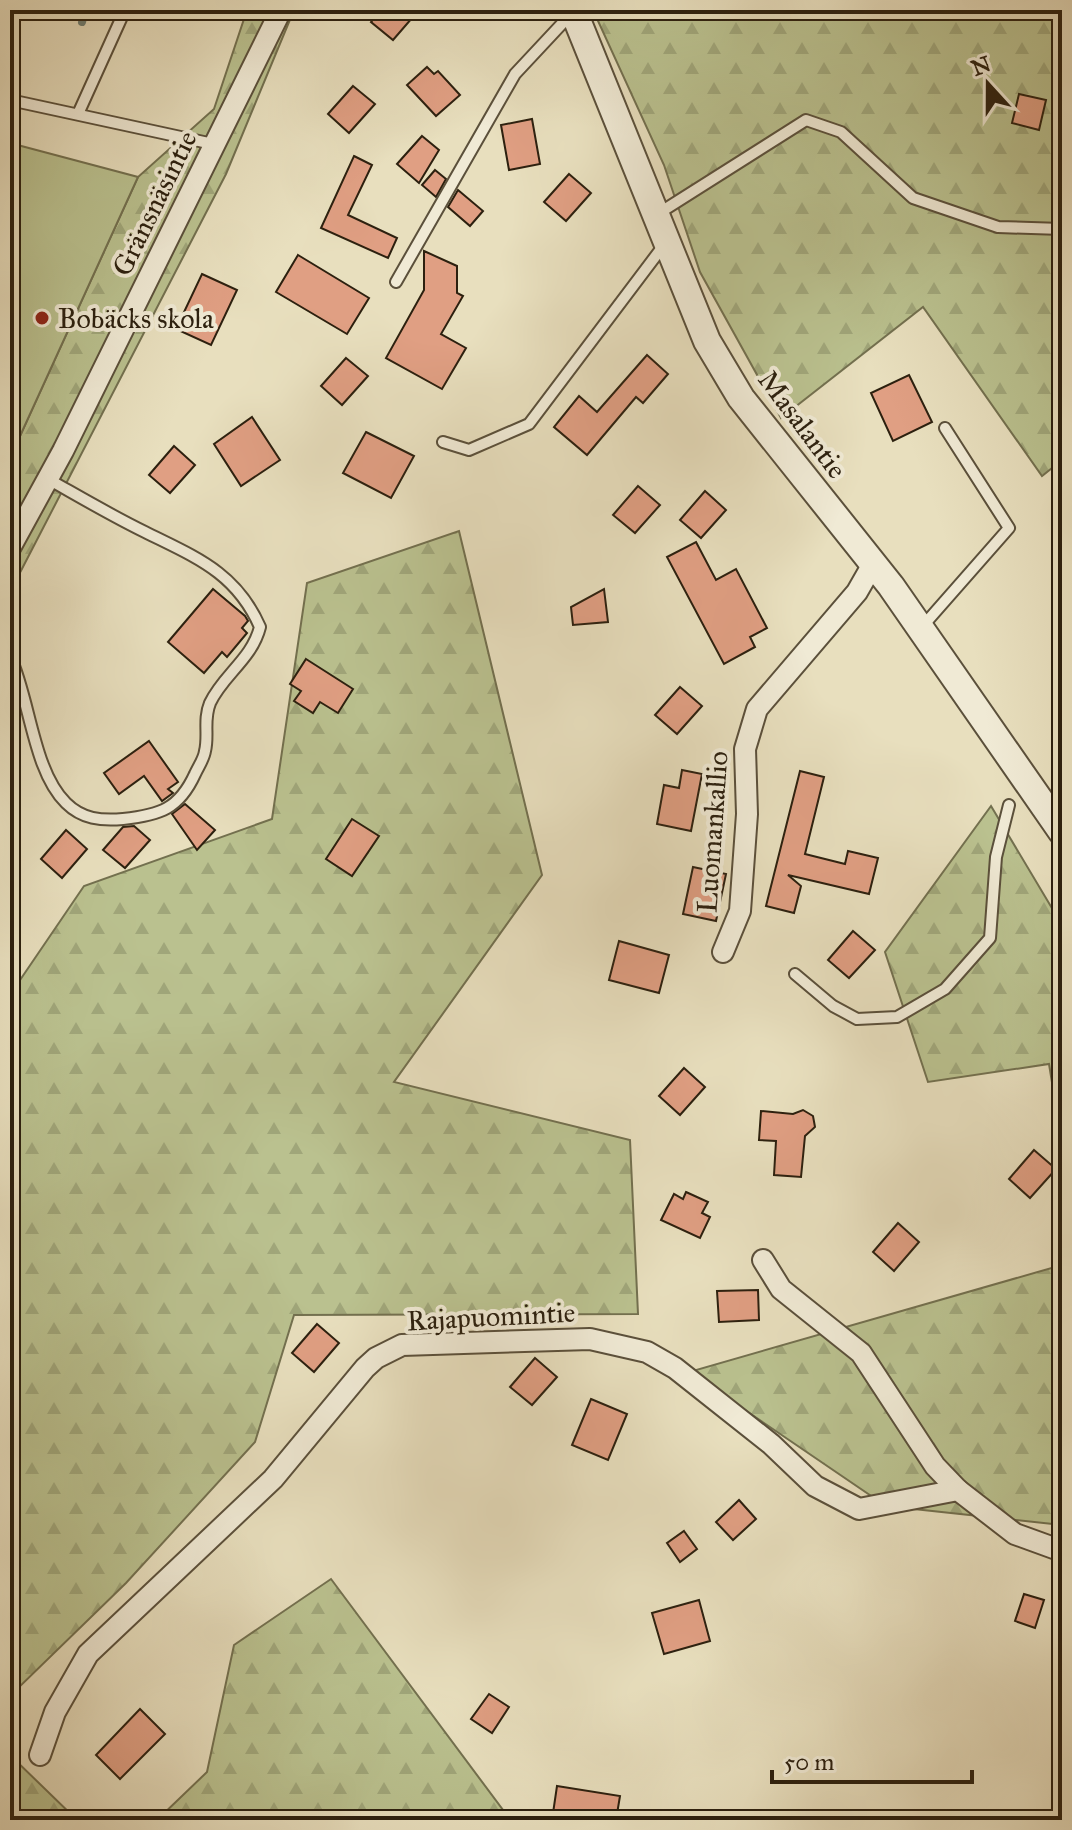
<svg xmlns="http://www.w3.org/2000/svg" width="1072" height="1830" font-family="'IM FELL Great Primer',serif">
	<style>
		.forest { fill: url(#forest-firs); stroke: #73704f; stroke-width: 2 }
		.pitch { fill: #bac18f; stroke: #73704f; stroke-width: 2 }
		.lines { fill: none; stroke-linecap: round; stroke-linejoin: round }
		.stream { stroke: #6d7e74; stroke-width: 8 }
		.building { fill: #e09f83; stroke: #2c200f; stroke-width: 2 }
		.service-casing { stroke: #5b503b; stroke-width: 14 }
		.minor-casing { stroke: #5b503b; stroke-width: 24 }
		.tertiary-casing { stroke: #5b503b; stroke-width: 30 }
		.service { stroke: #f0ead5; stroke-width: 10 }
		.minor { stroke: #f0ead5; stroke-width: 20 }
		.tertiary { stroke: #f0ead5; stroke-width: 26 }
		.poi-dot { fill: #8f2418; stroke: #f0ead5; stroke-width: 3 }
		.labels { text-anchor: middle; stroke-width: 8; stroke-linejoin: round; paint-order: stroke }
		.street-label { font-size: 28px; fill: #2c200f; stroke: #f0ead5 }
		.poi-label { font-size: 28px; fill: #2c200f; stroke: #f0ead5; text-anchor: start }
	</style>
	<defs>
		<pattern id="forest-firs" width="22" height="20" patternUnits="userSpaceOnUse" patternTransform="scale(2)"><rect width="22" height="20" fill="#bac18f"/><path d="M5 1l3.5 6h-7zM16 11l3.5 6h-7z" fill="#a0a67a"/></pattern>
	</defs>
	<rect width="100%" height="100%" fill="#e8dfbe"/>
	<filter id="stains"><feTurbulence type="fractalNoise" baseFrequency=".0025" numOctaves="4"/><feColorMatrix values="0 0 0 0 .2 0 0 0 0 .09 0 0 0 0 .02 0 0 0 .5 -.17"/></filter>
	<radialGradient id="worn" r=".72"><stop offset=".6" stop-color="#630" stop-opacity="0"/><stop offset="1" stop-color="#630" stop-opacity=".3"/></radialGradient>
	<!-- forest -->
	<g class="forest">
		<polygon points="247,10 294,10 226,174 10,592 10,458 138,177 214,109"/>
		<polygon points="593,10 1062,10 1062,460 1042,476 923,307 781,418 700,272 664,165"/>
		<polygon points="459,531 542,875 394,1082 630,1140 638,1314 294,1315 255,1442 126,1583 10,1696 10,987 18,983 84,886 272,819 307,583"/>
		<polygon points="991,806 1062,925 1062,1144 1049,1064 928,1082 885,952"/>
		<polygon points="1062,1265 1062,1525 886,1506 689,1372"/>
		<polygon points="331,1579 506,1814 496,1820 157,1820 207,1772 234,1645"/>
		<polygon points="10,1755 77,1820 10,1820"/>
	</g>
	<!-- pitch -->
	<polygon class="pitch" points="10,143 138,177 10,458"/>
	<g class="lines">
		<!-- stream -->
		<polyline class="stream" points="82,22 85,10"/>
	</g>
	<!-- building -->
	<g class="building">
		<polygon points="381,10 419,10 393,40 371,22"/>
		<polygon points="427,67 434,74 438,71 460,95 436,116 407,85"/>
		<polygon points="353,86 375,104 349,133 328,114"/>
		<polygon points="1019,94 1046,100 1039,130 1012,123"/>
		<polygon points="532,119 540,164 509,170 501,125"/>
		<polygon points="422,136 439,150 419,183 397,164"/>
		<polygon points="354,156 372,165 348,215 397,238 388,258 321,228"/>
		<polygon points="435,170 446,179 436,197 422,185"/>
		<polygon points="569,174 591,193 566,221 544,202"/>
		<polygon points="458,190 483,211 470,226 448,207"/>
		<polygon points="424,251 457,266 457,293 463,296 441,334 466,348 442,389 386,358 424,290"/>
		<polygon points="298,255 369,298 347,334 276,292"/>
		<polygon points="202,274 237,290 211,345 176,329"/>
		<polygon points="647,355 668,374 643,403 636,397 587,455 554,427 579,396 597,412"/>
		<polygon points="346,358 368,376 342,405 321,386"/>
		<polygon points="909,375 932,422 893,441 871,393"/>
		<polygon points="252,417 280,460 241,486 214,444"/>
		<polygon points="366,432 414,456 391,498 343,473"/>
		<polygon points="174,446 195,465 170,493 149,475"/>
		<polygon points="638,486 660,505 635,533 613,515"/>
		<polygon points="705,491 726,510 701,538 680,520"/>
		<polygon points="696,542 716,580 736,569 767,628 750,637 755,647 724,664 667,557"/>
		<polygon points="213,589 245,616 248,621 242,628 247,633 227,657 222,652 204,673 168,642"/>
		<polygon points="604,589 608,622 573,625 571,607"/>
		<polygon points="306,659 353,689 338,713 320,702 313,713 294,701 301,691 290,684"/>
		<polygon points="680,687 702,706 677,734 655,715"/>
		<polygon points="149,741 178,782 168,789 173,793 162,801 144,776 119,794 104,773"/>
		<polygon points="682,770 702,774 691,831 657,824 664,785 679,788"/>
		<polygon points="800,771 824,777 805,854 845,864 848,851 878,858 869,894 788,875 801,886 794,913 766,906"/>
		<polygon points="185,804 215,830 197,850 172,814"/>
		<polygon points="352,819 379,836 352,876 326,859"/>
		<polygon points="134,826 150,840 125,868 103,850 123,827"/>
		<polygon points="66,830 87,849 62,878 41,859"/>
		<polygon points="693,867 726,874 716,921 683,914"/>
		<polygon points="853,931 875,950 849,978 828,960"/>
		<polygon points="619,941 669,955 659,993 609,980"/>
		<polygon points="684,1068 705,1087 680,1115 659,1096"/>
		<polygon points="803,1110 813,1116 815,1127 805,1136 801,1177 774,1175 776,1141 759,1140 761,1111 793,1114"/>
		<polygon points="1034,1150 1056,1169 1030,1198 1009,1179"/>
		<polygon points="686,1192 708,1202 702,1213 710,1217 700,1238 661,1220 674,1194 683,1199"/>
		<polygon points="898,1223 919,1242 894,1271 873,1252"/>
		<polygon points="758,1290 759,1320 719,1322 717,1291"/>
		<polygon points="317,1324 339,1343 314,1372 292,1353"/>
		<polygon points="535,1358 557,1377 532,1405 510,1387"/>
		<polygon points="591,1399 627,1414 608,1460 572,1445"/>
		<polygon points="739,1500 756,1519 733,1540 716,1522"/>
		<polygon points="684,1531 697,1549 680,1562 667,1543"/>
		<polygon points="1024,1594 1044,1600 1035,1628 1015,1621"/>
		<polygon points="699,1600 710,1641 664,1654 652,1613"/>
		<polygon points="489,1694 509,1707 492,1733 471,1719"/>
		<polygon points="140,1709 165,1734 120,1779 96,1755"/>
		<polygon points="557,1786 620,1796 616,1820 552,1820"/>
	</g>
	<g class="lines">
		<!-- service casing -->
		<g class="service-casing">
			<g id="service">
				<polyline points="10,100 213,144"/>
				<polyline points="78,114 125,10"/>
				<polyline points="656,215 806,120 841,132 913,198 998,227 1062,229"/>
				<polyline points="396,282 515,74 572,13"/>
				<polyline points="443,442 469,450 529,424 664,245"/>
				<polyline points="922,627 1009,528 945,428"/>
				<path d="M10,656C30,699 33,771 66,803C82,819 101,821 123,819C160,815 179,809 195,774C198,767 204,759 205,751C209,735 203,720 210,703C223,675 252,659 260,627C236,572 195,557 145,532C112,516 80,497 48,479"/>
				<polyline points="795,974 833,1006 857,1019 897,1017 945,989 990,938 996,857 1009,805"/>
			</g>
		</g>
		<!-- minor casing -->
		<g class="minor-casing">
			<g id="minor">
				<polyline points="10,548 63,451 281,10"/>
				<polyline points="723,952 740,911 747,814 745,749 757,709 857,592 873,564"/>
				<polyline points="763,1260 781,1289 861,1353 935,1466 958,1490"/>
				<polyline points="40,1755 55,1712 88,1654 273,1479 365,1368 376,1358 402,1345 590,1339 647,1352 675,1368 771,1444 815,1486 859,1509 958,1490 1015,1534 1062,1551"/>
			</g>
		</g>
		<!-- tertiary casing -->
		<g class="tertiary-casing">
			<polyline id="tertiary" points="573,10 707,341 741,398 891,586 1062,832"/>
		</g>
		<!-- service -->
		<use href="#service" class="service"/>
		<!-- minor -->
		<use href="#minor" class="minor"/>
		<!-- tertiary -->
		<use href="#tertiary" class="tertiary"/>
	</g>
	<!-- markers -->
	<circle class="poi-dot" cx="42" cy="318" r="8"/>
	<g class="labels">
		<!-- street labels -->
		<g class="street-label">
			<text transform="translate(154 203) rotate(-64)" y="10">Gränsnäsintie</text>
			<text transform="translate(803 424) rotate(53)" y="10">Masalantie</text>
			<text transform="translate(712 832) rotate(-86)" y="10">Luomankallio</text>
			<text transform="translate(491 1316) rotate(-3)" y="10">Rajapuomintie</text>
		</g>
		<!-- poi labels -->
		<g class="poi-label">
			<text x="58" y="328">Bobäcks skola</text>
		</g>
	</g>
	<!-- margin -->
	<rect width="1072" height="1830" fill="none" stroke="#e8dfbe" stroke-width="40"/>
	<rect x="12" y="12" width="1048" height="1806" fill="none" stroke="#2c200f" stroke-width="4"/>
	<rect x="20" y="20" width="1032" height="1790" fill="none" stroke="#2c200f" stroke-width="2"/>
	<!-- north arrow -->
	<g transform="translate(988 84) rotate(339)" stroke="#f0ead5" stroke-width="6" paint-order="stroke">
	<path d="M0-6L14 30L0 20L-14 30Z" fill="#2c200f"/>
	<text y="-12" font-size="22" font-weight="bold" text-anchor="middle" fill="#2c200f">N</text>
	</g>
	<!-- scale -->
	<path d="M772 1770v12h200v-12" fill="none" stroke="#2c200f" stroke-width="4"/>
	<text x="784" y="1770" font-size="24" fill="#2c200f" stroke="#f0ead5" stroke-width="6" paint-order="stroke">50 m</text>
	<rect width="100%" height="100%" filter="url(#stains)"/>
	<rect width="100%" height="100%" fill="url(#worn)"/>
</svg>
